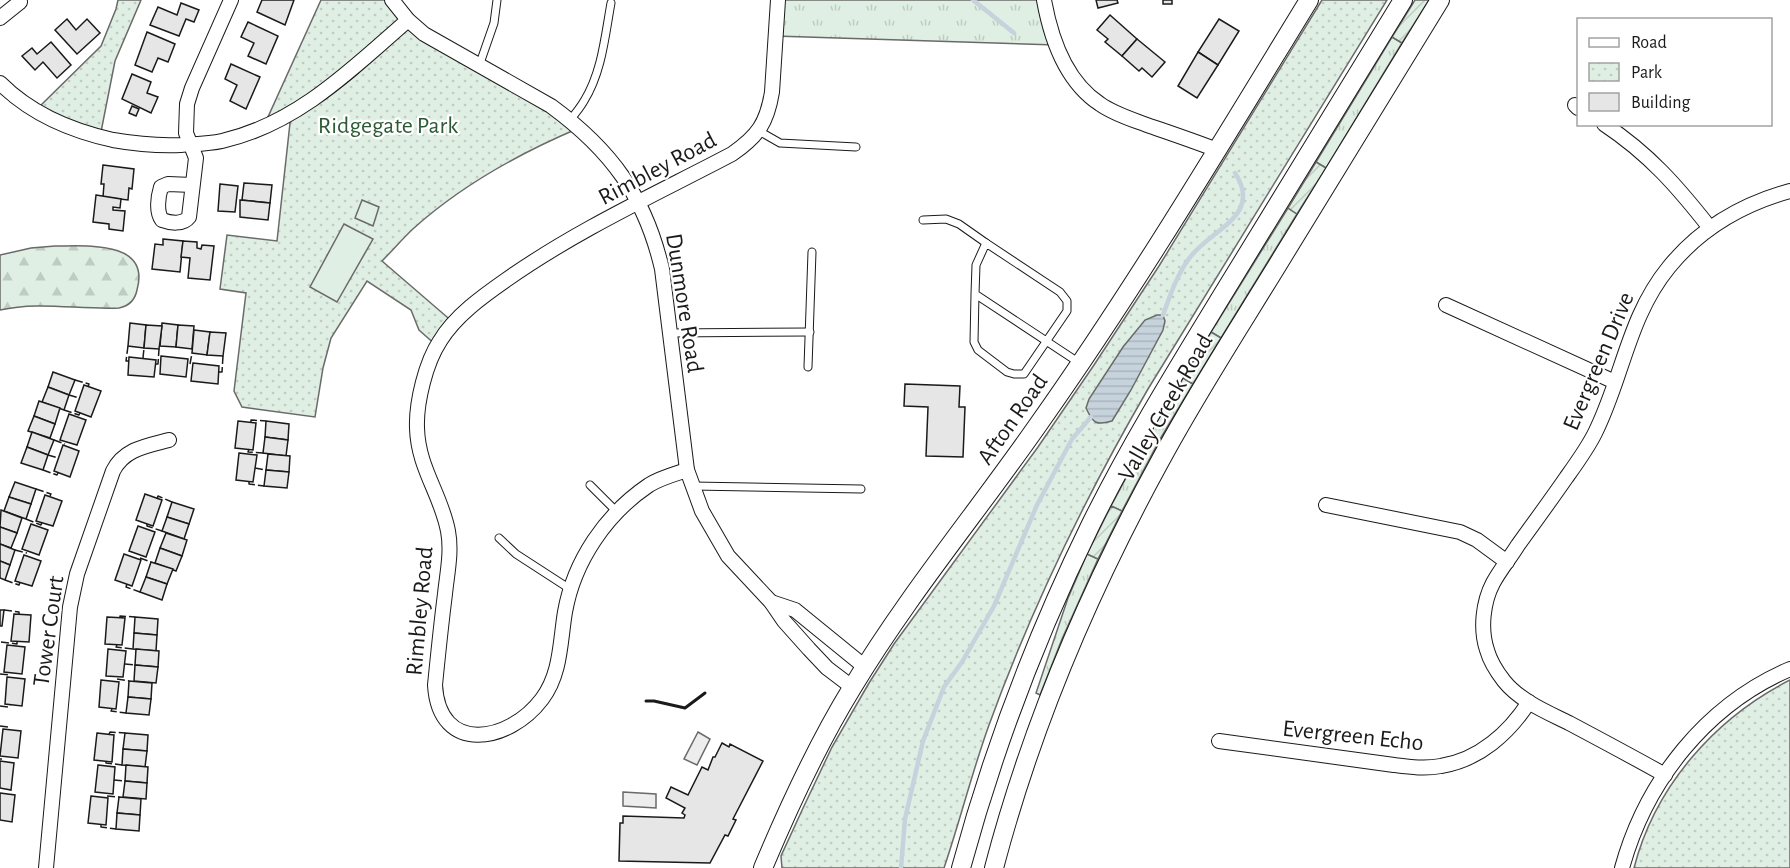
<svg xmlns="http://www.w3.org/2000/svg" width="1790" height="868" font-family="'Alegreya Sans',sans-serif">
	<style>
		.grass { fill: url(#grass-tufts); stroke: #6a6a6a; stroke-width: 1.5 }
		.forest { fill: url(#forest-firs); stroke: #6a6a6a; stroke-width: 1.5 }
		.park { fill: url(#park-dots); stroke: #6a6a6a; stroke-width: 1.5 }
		.garden { fill: url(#garden-furrows); stroke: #6a6a6a; stroke-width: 1.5 }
		.pitch { fill: #e0efe3; stroke: #6a6a6a; stroke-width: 1.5 }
		.parking { fill: #ededed; stroke: #6a6a6a; stroke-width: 1.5 }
		.water { fill: url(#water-rules); stroke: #6a6a6a; stroke-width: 1.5 }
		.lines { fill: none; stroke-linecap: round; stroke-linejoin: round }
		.stream { stroke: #c6d2dc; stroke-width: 4.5 }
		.building { fill: #e6e6e6; stroke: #1a1a1a; stroke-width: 1.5 }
		.lane-casing { stroke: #1a1a1a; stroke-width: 9 }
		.street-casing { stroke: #1a1a1a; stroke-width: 16 }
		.secondary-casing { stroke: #1a1a1a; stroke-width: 20 }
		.lane { stroke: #fff; stroke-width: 7 }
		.street { stroke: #fff; stroke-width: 14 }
		.secondary { stroke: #fff; stroke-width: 18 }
		.fence { stroke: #1a1a1a; stroke-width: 1.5; stroke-dasharray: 8 3; stroke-linecap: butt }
		.wall { stroke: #1a1a1a; stroke-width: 3 }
		.labels { text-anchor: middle; stroke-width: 4.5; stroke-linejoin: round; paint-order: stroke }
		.park-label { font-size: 24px; fill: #2b5a34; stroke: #fff }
		.street-label { font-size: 24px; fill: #1a1a1a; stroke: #fff }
	</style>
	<defs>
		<pattern id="grass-tufts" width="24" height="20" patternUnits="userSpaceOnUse" patternTransform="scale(1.5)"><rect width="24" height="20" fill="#e0efe3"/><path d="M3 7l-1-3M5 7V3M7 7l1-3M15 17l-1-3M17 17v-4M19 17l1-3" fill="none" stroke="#c0ccc2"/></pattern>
		<pattern id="forest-firs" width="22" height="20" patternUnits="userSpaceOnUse" patternTransform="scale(1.5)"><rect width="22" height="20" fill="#e0efe3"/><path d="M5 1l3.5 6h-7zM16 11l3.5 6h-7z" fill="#c0ccc2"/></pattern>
		<pattern id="park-dots" width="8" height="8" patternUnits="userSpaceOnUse" patternTransform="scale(1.5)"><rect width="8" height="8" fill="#e0efe3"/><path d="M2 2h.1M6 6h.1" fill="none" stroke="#c0ccc2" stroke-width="1.8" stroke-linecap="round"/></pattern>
		<pattern id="garden-furrows" width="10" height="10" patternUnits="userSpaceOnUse" patternTransform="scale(1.5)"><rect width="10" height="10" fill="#e0efe3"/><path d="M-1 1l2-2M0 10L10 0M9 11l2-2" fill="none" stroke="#c0ccc2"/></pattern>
		<pattern id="water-rules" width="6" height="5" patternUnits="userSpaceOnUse" patternTransform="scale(1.5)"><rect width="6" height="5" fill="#c6d2dc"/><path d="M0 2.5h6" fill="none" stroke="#aab4bc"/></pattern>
	</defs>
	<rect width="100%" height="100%" fill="#fff"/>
	<!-- grass -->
	<g class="grass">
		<polygon points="778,0 1044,0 1056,45 775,36"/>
		<polygon points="1392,37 1402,43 1326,168 1316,162"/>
		<polygon points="1288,208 1297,214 1221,338 1211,332"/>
		<polygon points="1183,378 1193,384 1160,439 1122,511 1111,506 1149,435"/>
		<polygon points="1087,554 1098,559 1062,639 1040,695 1036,693 1068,598"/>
	</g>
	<!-- forest -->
	<path class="forest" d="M55,246C86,246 151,240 137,290C135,300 129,306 119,308C79,310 40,301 0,310V255L31,248Z"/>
	<!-- park -->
	<g class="park">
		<polygon points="118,0 141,0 115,61 100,137 36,110 101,46 116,9"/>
		<path d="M321,0H392L408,20L579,128C520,153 462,185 414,228C403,238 393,250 382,261L454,323L437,346L419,330L411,310L367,281L331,338L323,368L315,417L242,407L234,391L246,293L220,289L227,235L277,241L291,114L263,128Z"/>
		<path d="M1322,0H1387L1148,389C1086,496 1031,609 989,725C972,772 960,821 944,868H782L781,856L804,806L832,747L869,683L894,644L1038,447L1094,365L1159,266Z"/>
		<path d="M1790,680V868H1634C1655,786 1715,718 1790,680Z"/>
	</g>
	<!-- garden -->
	<g class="garden">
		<polygon points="1415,0 1429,0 1402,43 1392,37"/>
		<polygon points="1316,162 1326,168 1297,214 1288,208"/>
		<polygon points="1211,332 1221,338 1193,384 1183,378"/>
		<polygon points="1111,506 1122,511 1098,559 1087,554"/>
	</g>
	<!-- pitch -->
	<g class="pitch">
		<polygon points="362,200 379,207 373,226 355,218"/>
		<polygon points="344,224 373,239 337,302 310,287"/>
	</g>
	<!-- parking -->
	<g class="parking">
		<polygon points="698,732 710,739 697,765 684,759"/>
		<polygon points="623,792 656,794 656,808 623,806"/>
	</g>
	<!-- water -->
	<path class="water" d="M1157,315H1163L1165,321L1163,330L1131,390L1112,421C1096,426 1093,423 1086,408L1089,399L1123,347L1145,320Z"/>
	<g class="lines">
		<!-- stream -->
		<g class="stream">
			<polyline points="973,0 1014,33"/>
			<path d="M1163,315C1170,296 1176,277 1188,260C1208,230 1264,217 1235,173"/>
			<polyline points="901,868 905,819 923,741 944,687 962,662 994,606 1037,505 1072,439 1091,417"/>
		</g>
	</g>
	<!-- building -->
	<g class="building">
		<polygon points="262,0 294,0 285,25 257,12"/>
		<polygon points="1096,0 1117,0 1118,3 1098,8"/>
		<rect x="1163" y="0" width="9" height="4"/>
		<polygon points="181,3 199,10 194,22 186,19 179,36 150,25 158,7 177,15"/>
		<polygon points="1110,15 1137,39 1122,56 1105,42 1108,39 1097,30"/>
		<polygon points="67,19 76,30 87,19 100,33 77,54 55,30"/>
		<polygon points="1219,19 1239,31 1218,65 1198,52"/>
		<polygon points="248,22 278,36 266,64 248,56 254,43 241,37"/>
		<polygon points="147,32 175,44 168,62 158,58 152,72 135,65"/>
		<polygon points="1137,39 1165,62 1152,77 1142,68 1139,71 1122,56"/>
		<polygon points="51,42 71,65 57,78 43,62 35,70 22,56 32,48 37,54"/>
		<polygon points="1198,52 1218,65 1197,98 1178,86"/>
		<polygon points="231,64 260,77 246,109 230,101 237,85 225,79"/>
		<polygon points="132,74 151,82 147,93 158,97 151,113 122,99"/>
		<polygon points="132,106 139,109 136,116 129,113"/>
		<polygon points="103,165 134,169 132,189 129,188 128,200 103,197 104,184 101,184"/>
		<polygon points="244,183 272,185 270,203 242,200"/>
		<polygon points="220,184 238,186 235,212 218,211"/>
		<polygon points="96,195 121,199 120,208 113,207 113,210 125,211 123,231 109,229 109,224 93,222"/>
		<polygon points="240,200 270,203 268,220 240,217"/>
		<polygon points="163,239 183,241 180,272 152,269 155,244 163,245"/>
		<polygon points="183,241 197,242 197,248 201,249 202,245 214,246 210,280 188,278 190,258 181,257"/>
		<polygon points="130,323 146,325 144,348 128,346"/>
		<polygon points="162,323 178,325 176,347 160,346"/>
		<polygon points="146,325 162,326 159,349 144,348"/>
		<polygon points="178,325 194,326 192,349 176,347"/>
		<polygon points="194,330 210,332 207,355 192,353"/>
		<polygon points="210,332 226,333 223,356 207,355"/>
		<polygon points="161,356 188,359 186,377 160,374"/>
		<polygon points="129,357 156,360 154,377 128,375"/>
		<polygon points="193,363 219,366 218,384 191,381"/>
		<polygon points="53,372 75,380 69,395 48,387"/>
		<polygon points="905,384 960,386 959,407 965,407 963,457 926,456 928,407 904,406"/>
		<polygon points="84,385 101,391 91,417 75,411"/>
		<polygon points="48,387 69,395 64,410 42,402"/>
		<polygon points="39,401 60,408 55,424 34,416"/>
		<polygon points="69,414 86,420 77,445 60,440"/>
		<polygon points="34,416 55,424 50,438 28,431"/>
		<polygon points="238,421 256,423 253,450 235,448"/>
		<polygon points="266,421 289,424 288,440 265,437"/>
		<polygon points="32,432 54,440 48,455 27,447"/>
		<polygon points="265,437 288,440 286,456 263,453"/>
		<polygon points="63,445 79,451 70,477 54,471"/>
		<polygon points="27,447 48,455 43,470 21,463"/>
		<polygon points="239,453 257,455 253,482 236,480"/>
		<polygon points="268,454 290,456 289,472 266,470"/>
		<polygon points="266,470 289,472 287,488 264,486"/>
		<polygon points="15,482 36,489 31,504 9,497"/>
		<polygon points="145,494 162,500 153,526 136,520"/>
		<polygon points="45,495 62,501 53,526 36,521"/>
		<polygon points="9,497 31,504 26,519 4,511"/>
		<polygon points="172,502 194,509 189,524 167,517"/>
		<polygon points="1,510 22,518 17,533 0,527"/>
		<polygon points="167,517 189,524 184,539 162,531"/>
		<polygon points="31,524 48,530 39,555 22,549"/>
		<polygon points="138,526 155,532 146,557 129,551"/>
		<polygon points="0,527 17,533 11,548 0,544"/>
		<polygon points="166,533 187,540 182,556 160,548"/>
		<polygon points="0,544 15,550 10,565 0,561"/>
		<polygon points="160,548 182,556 176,571 155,563"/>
		<polygon points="124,554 141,560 132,586 115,580"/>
		<polygon points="24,555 41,561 32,586 15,581"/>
		<polygon points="0,561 10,565 5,580 0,578"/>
		<polygon points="151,562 173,569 167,584 146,577"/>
		<polygon points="146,577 167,584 162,600 140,592"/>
		<polygon points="0,610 4,610 2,626 0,626"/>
		<polygon points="14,614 31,615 29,642 11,641"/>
		<polygon points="107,617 125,618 122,645 105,644"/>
		<polygon points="135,617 158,619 157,635 134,633"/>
		<polygon points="134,633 157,635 156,651 133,649"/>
		<polygon points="7,645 25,647 22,674 4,672"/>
		<polygon points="108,649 126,651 123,677 106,676"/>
		<polygon points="136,649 159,651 158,667 135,665"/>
		<polygon points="135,665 158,667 156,683 134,681"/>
		<polygon points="7,677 25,679 22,706 5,704"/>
		<polygon points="101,680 119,682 116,709 99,707"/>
		<polygon points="129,681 152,683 151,699 128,697"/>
		<polygon points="128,697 151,699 149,715 126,713"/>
		<polygon points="3,729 21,731 18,758 0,756"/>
		<polygon points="97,733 114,735 112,762 94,760"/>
		<polygon points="125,733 148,735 147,751 123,749"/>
		<polygon points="722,743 729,747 730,744 763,761 733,819 736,820 728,836 725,835 710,863 619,861 620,823 623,823 623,816 684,818 685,815 682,813 685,808 666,798 671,787 688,795 702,767 708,770 713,757 715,757"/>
		<polygon points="123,749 147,751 145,767 122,765"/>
		<polygon points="0,761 14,763 11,790 0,788"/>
		<polygon points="98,765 115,767 113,794 95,792"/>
		<polygon points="126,765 148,767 147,783 125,781"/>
		<polygon points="125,781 147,783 146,799 123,797"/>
		<polygon points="0,793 15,795 12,822 0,820"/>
		<polygon points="91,796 108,798 106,825 88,823"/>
		<polygon points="119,797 141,799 140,815 117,813"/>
		<polygon points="117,813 140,815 139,831 116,829"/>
	</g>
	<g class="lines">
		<!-- lane casing -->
		<g class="lane-casing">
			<g id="lane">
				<polyline points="479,66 494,23 497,0"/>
				<path d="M570,120C575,114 580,108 584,101C602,72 605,36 611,3"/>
				<polyline points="759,131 780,143 856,147"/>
				<polyline points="923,220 946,219 959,224 986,243"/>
				<polyline points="975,294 974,342 978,350 1007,372 1014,374 1024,374 1067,311 1067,301 1060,292 986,243 976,265 975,294 1078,362"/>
				<polyline points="670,333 810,332"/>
				<polyline points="808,367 812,252"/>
				<polyline points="590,485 617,512"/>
				<polyline points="693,486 861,489"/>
				<polyline points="499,538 516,554 570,589"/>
			</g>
		</g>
		<!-- street casing -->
		<g class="street-casing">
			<g id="street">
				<path d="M392,0L408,20L424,34L551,106C611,150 645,196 662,269L687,470L702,511L728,556L771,602L784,621L809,649L827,668L852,687"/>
				<path d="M1044,0C1051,39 1065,81 1100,104C1114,114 1131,119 1147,125C1170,133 1194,141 1217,150"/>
				<polyline points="0,18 20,2"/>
				<path d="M0,83C30,113 72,131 113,140C136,144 158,146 181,145C195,144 209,144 222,141C297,124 352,69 408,20"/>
				<polyline points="1575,105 1578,108"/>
				<path d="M1604,124C1649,154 1677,186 1710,228"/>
				<path d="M192,185L168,184L161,187C158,197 156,212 162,220C170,223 183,225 189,217L196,158L186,133L187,104L192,88L231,0"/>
				<polyline points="1446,305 1615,382"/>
				<path d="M687,470C675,474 660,478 649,485C606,514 574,561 565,612C560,642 561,674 542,699C509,743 439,755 435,685C438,655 441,625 445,594C447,574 452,552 448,531C441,494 418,468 417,428C416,402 426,362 440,341C455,316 483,296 506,280C577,230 656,194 732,154C758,136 767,123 772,92L778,0"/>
				<polyline points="1326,505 1460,532 1477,540 1507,562"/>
				<polyline points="771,602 795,610 865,667"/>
				<path d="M1219,741L1394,765C1410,767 1425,769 1441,766C1479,760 1509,733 1529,702"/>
				<path d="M1665,775C1633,757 1601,740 1569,723C1547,712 1520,701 1504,681C1497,672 1490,661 1487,650C1480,629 1483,602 1493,583C1500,570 1510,558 1518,545C1534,523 1550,501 1566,478C1576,464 1587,449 1595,433C1623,377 1628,317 1669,267C1700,229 1743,204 1790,191"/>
				<path d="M46,868L70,607L77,574L113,471C124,449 146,446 169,440"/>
				<path d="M1622,868C1646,781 1706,705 1790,669"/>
			</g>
		</g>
		<!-- secondary casing -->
		<g class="secondary-casing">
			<g id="secondary">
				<path d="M763,868C789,806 817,745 852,688C908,595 978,511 1040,422C1136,286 1222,142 1309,0"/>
				<path d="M961,868C993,750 1037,634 1091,524C1131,443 1179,366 1226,289C1285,193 1344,96 1403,0"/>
				<path d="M994,868C1031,727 1089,591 1159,463C1197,392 1241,325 1283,256C1335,171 1388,85 1440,0"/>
			</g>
		</g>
		<!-- lane -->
		<use href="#lane" class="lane"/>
		<!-- street -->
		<use href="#street" class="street"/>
		<!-- secondary -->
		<use href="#secondary" class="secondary"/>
		<!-- fence -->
		<g class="fence">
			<polyline points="128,346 126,361 129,361"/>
			<polyline points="143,358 144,348"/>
			<polyline points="155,364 158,364 159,349"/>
			<polyline points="190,364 192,353"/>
			<polyline points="219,372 222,372 223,356"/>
			<polyline points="75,380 89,384 88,387"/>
			<polyline points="69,395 79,398"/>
			<polyline points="64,410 79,415 80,413"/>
			<polyline points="251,422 251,420 266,421"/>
			<polyline points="54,440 65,444"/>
			<polyline points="249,449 248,452 263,453"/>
			<polyline points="48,455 58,458"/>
			<polyline points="255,468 266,470"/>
			<polyline points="43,470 57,475 58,473"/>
			<polyline points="249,482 249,484 264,486"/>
			<polyline points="36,489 51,494 50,496"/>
			<polyline points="157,499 158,496 172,502"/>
			<polyline points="26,519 41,525 42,522"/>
			<polyline points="147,524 147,526 162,531"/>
			<polyline points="15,550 27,553"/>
			<polyline points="140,558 151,562"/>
			<polyline points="5,580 19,585 20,582"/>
			<polyline points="127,584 126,587 140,592"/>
			<polyline points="4,610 19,612 19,614"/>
			<polyline points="120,618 120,616 135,617"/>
			<polyline points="1,642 17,644 17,641"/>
			<polyline points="117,645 116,647 133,649"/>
			<polyline points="125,664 135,665"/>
			<polyline points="0,674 10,675"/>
			<polyline points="117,679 129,681"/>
			<polyline points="0,706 9,707 10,705"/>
			<polyline points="112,709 111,711 126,713"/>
			<polyline points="0,726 8,727 8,730"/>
			<polyline points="109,734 110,732 125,733"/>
			<polyline points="0,759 2,759"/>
			<polyline points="106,761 106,763 122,765"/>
			<polyline points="114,780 125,781"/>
			<polyline points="107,796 119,797"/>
			<polyline points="101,825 101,827 116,829"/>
		</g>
		<!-- wall -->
		<polyline class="wall" points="646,701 654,701 685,708 705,693"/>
	</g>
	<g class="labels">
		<!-- park labels -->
		<g class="park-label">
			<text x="388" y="133">Ridgegate Park</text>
		</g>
		<!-- street labels -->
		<g class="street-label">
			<text transform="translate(657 168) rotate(-28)" y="8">Rimbley Road</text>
			<text transform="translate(685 303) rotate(81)" y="8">Dunmore Road</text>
			<text transform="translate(1598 361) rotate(-67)" y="8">Evergreen Drive</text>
			<text transform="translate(1165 407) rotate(-60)" y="8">Valley Creek Road</text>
			<text transform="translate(1012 419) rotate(-55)" y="8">Afton Road</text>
			<text transform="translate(419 611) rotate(-85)" y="8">Rimbley Road</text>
			<text transform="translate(48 631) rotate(-82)" y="8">Tower Court</text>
			<text transform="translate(1353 735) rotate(6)" y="8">Evergreen Echo</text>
		</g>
	</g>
	<!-- legend -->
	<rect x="1577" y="18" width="195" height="108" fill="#ffffff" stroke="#a3a3a3" stroke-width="1.5"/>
	<rect x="1589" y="38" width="30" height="9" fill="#ffffff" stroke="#a3a3a3" stroke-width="1.5"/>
	<text x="1631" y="48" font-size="18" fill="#1a1a1a">Road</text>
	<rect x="1589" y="63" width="30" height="18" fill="url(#park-dots)" stroke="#a3a3a3" stroke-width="1.5"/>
	<text x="1631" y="78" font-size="18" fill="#1a1a1a">Park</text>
	<rect x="1589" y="93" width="30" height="18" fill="#e6e6e6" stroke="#a3a3a3" stroke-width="1.5"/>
	<text x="1631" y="108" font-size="18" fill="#1a1a1a">Building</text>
</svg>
